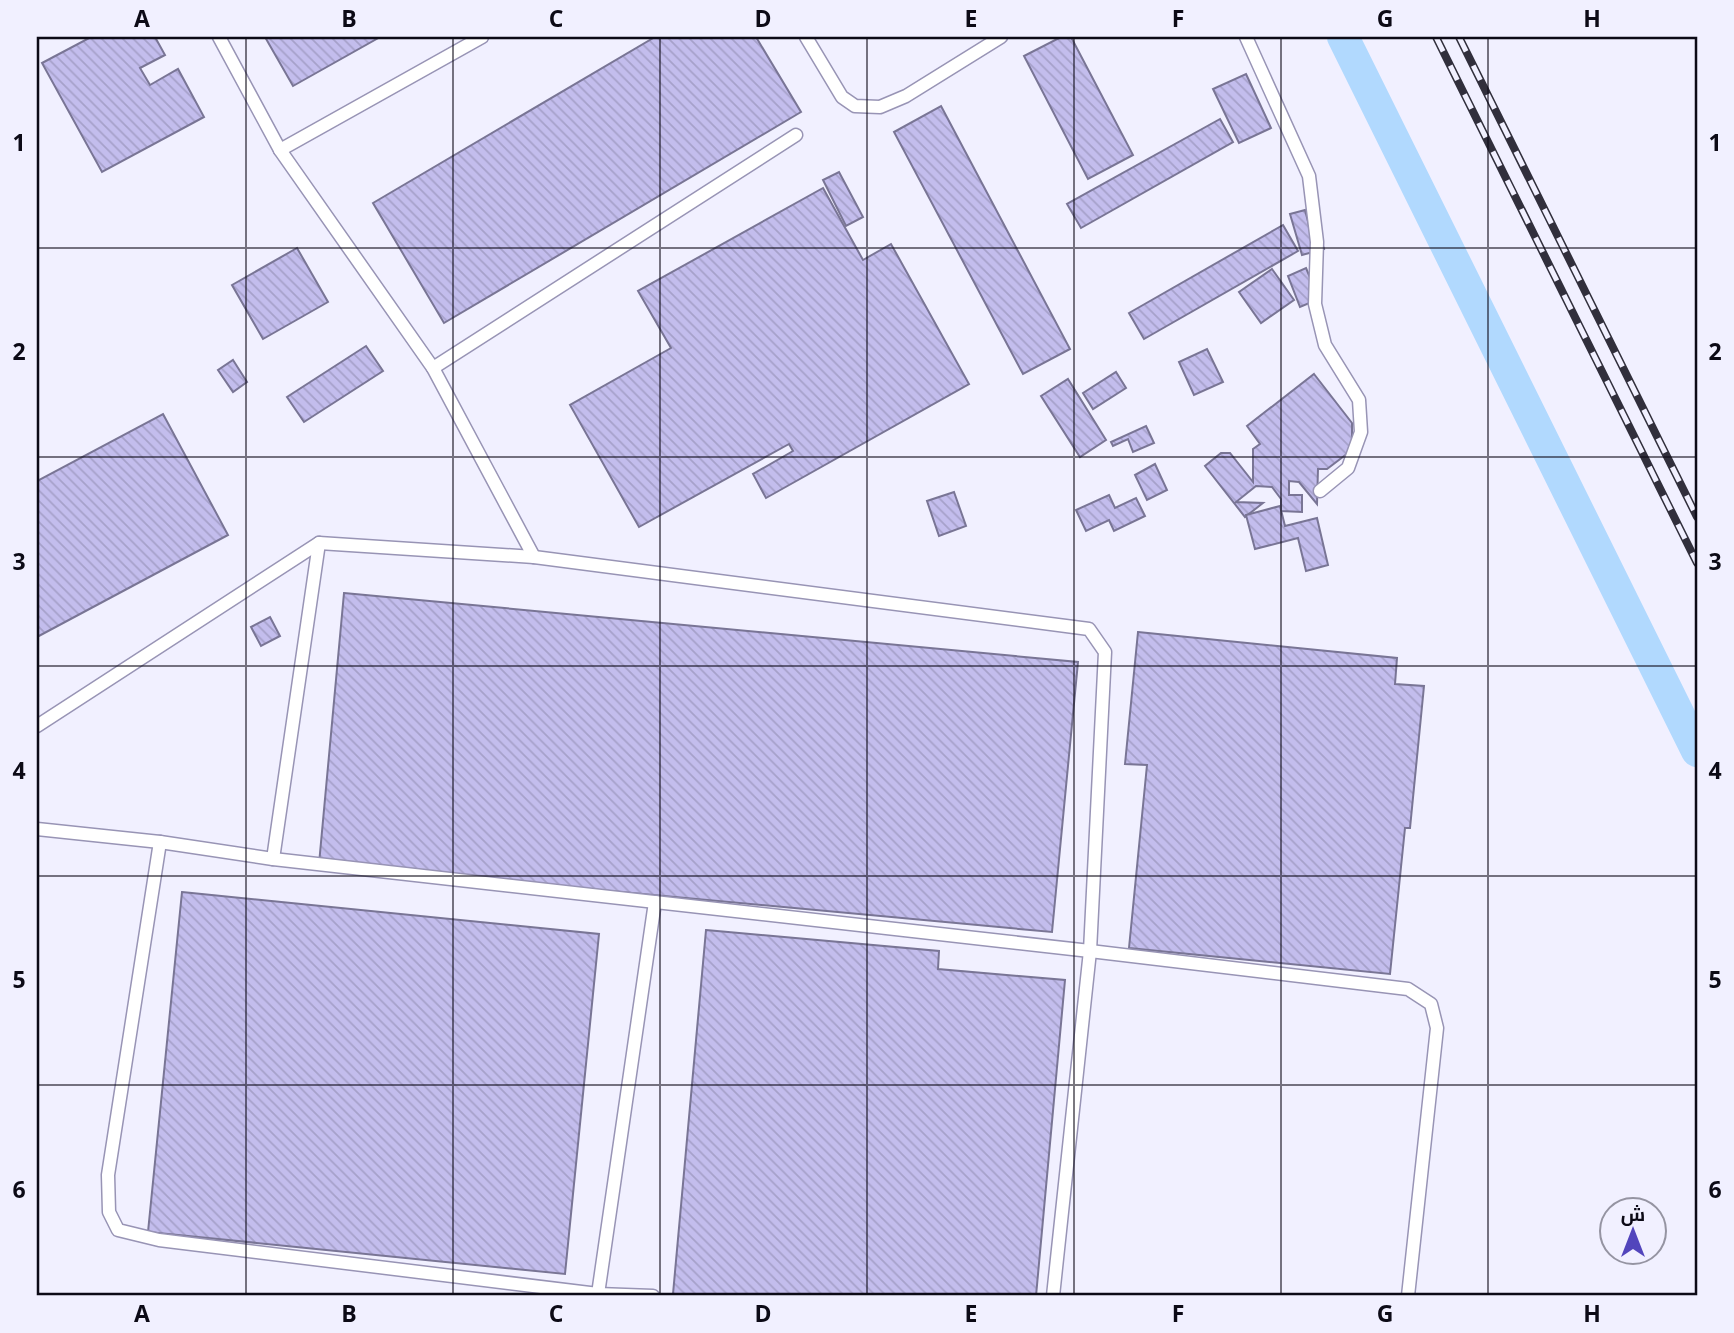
<svg xmlns="http://www.w3.org/2000/svg" width="1734" height="1333" font-family="'Open Sans',Cairo,sans-serif">
	<style>
		.lines { fill: none; stroke-linecap: round; stroke-linejoin: round }
		.canal { stroke: #b1d9fe; stroke-width: 32 }
		.building { fill: url(#building-back-hatch); stroke: #797595; stroke-width: 2 }
		.lane-casing { stroke: #9894b5; stroke-width: 15 }
		.lane { stroke: #fff; stroke-width: 12 }
		.rail-casing { stroke: #312f3c; stroke-width: 8 }
		.rail { stroke: #f1f0ff; stroke-width: 5; stroke-dasharray: 16; stroke-linecap: butt }
		.grid { fill: none; stroke: #0c0a16; stroke-width: 2; stroke-opacity: 0.55 }
		.neatline { fill: none; stroke: #0c0a16; stroke-width: 2.5 }
		.grid-label { font-size: 23px; text-anchor: middle; font-weight: bold; fill: #0c0a16 }
	</style>
	<defs>
		<pattern id="building-back-hatch" width="6" height="6" patternUnits="userSpaceOnUse" patternTransform="scale(1.75)"><rect width="6" height="6" fill="#c3bded"/><path d="M-1 5l2 2M0 0l6 6M5-1l2 2" fill="none" stroke="#a6a1ca"/></pattern>
	</defs>
	<rect width="100%" height="100%" fill="#f1f0ff"/>
	<g class="lines">
		<!-- canal -->
		<polyline class="canal" points="1343,37 1697,751"/>
	</g>
	<!-- building -->
	<g class="building">
		<polygon points="91,37 155,37 165,55 140,68 150,85 178,69 204,117 102,172 42,63"/>
		<polygon points="265,37 380,37 293,86"/>
		<polygon points="655,37 756,37 801,112 444,323 373,203"/>
		<polygon points="1061,37 1071,37 1133,155 1088,179 1024,56"/>
		<polygon points="1246,74 1271,128 1239,143 1213,89"/>
		<polygon points="941,106 1070,349 1023,374 894,132"/>
		<polygon points="1220,119 1233,142 1081,228 1067,204"/>
		<polygon points="839,172 863,217 846,226 823,180"/>
		<polygon points="823,188 863,260 891,244 969,384 766,498 753,474 793,451 789,444 639,527 570,405 671,348 638,291"/>
		<polygon points="1305,210 1310,229 1317,227 1324,249 1302,255 1290,214"/>
		<polygon points="1283,225 1298,251 1144,339 1129,313"/>
		<polygon points="297,248 328,302 263,339 232,285"/>
		<polygon points="1306,268 1319,299 1300,307 1288,276"/>
		<polygon points="1272,269 1294,300 1261,323 1239,292"/>
		<polygon points="366,346 383,371 304,422 287,397"/>
		<polygon points="1207,349 1223,382 1194,395 1179,362"/>
		<polygon points="233,360 247,382 233,392 218,370"/>
		<polygon points="1116,372 1126,388 1093,409 1083,393"/>
		<polygon points="1314,374 1352,423 1352,450 1327,469 1318,469 1317,504 1299,482 1289,481 1289,495 1302,495 1302,512 1281,511 1281,499 1272,487 1256,486 1236,502 1263,503 1245,517 1205,466 1221,453 1230,453 1253,482 1253,449 1260,444 1247,426"/>
		<polygon points="1068,379 1106,440 1080,457 1041,396"/>
		<polygon points="163,414 228,535 37,637 37,481"/>
		<polygon points="1146,426 1154,443 1133,452 1128,439 1113,446 1111,442"/>
		<polygon points="1155,464 1167,490 1147,500 1135,475"/>
		<polygon points="954,492 966,526 939,536 927,501"/>
		<polygon points="1109,495 1115,508 1136,498 1145,516 1114,531 1109,520 1086,531 1076,510"/>
		<polygon points="1280,506 1285,526 1317,518 1328,565 1306,571 1298,538 1255,549 1246,515"/>
		<polygon points="344,593 1078,662 1052,932 319,864"/>
		<polygon points="270,617 280,636 261,646 251,627"/>
		<polygon points="1138,632 1397,658 1395,684 1424,686 1410,828 1405,828 1390,974 1129,948 1147,765 1125,764"/>
		<polygon points="182,892 599,934 565,1274 148,1232"/>
		<polygon points="706,930 939,951 938,969 1065,980 1036,1296 673,1294"/>
	</g>
	<g class="lines">
		<!-- lane casing -->
		<g class="lane-casing">
			<g id="lane">
				<polyline points="219,37 280,150 433,368 534,557"/>
				<polyline points="806,37 842,97 855,106 880,107 906,96 1001,37"/>
				<polyline points="1246,37 1309,176 1317,242 1315,304 1325,345 1359,400 1361,432 1348,468 1320,491"/>
				<polyline points="280,150 482,37"/>
				<polyline points="433,368 796,135"/>
				<polyline points="37,726 319,543 534,557 1089,629 1105,652 1090,951 1053,1296"/>
				<polyline points="37,829 160,842 273,859 1090,951 1408,989 1431,1004 1437,1028 1408,1296"/>
				<polyline points="160,842 108,1175 109,1212 118,1230 159,1240 598,1294 653,1296"/>
				<polyline points="273,859 319,543"/>
				<polyline points="598,1294 655,902"/>
			</g>
		</g>
		<!-- lane -->
		<use href="#lane" class="lane"/>
		<!-- rail casing -->
		<g class="rail-casing">
			<g id="rail">
				<polyline points="1436,37 1697,563"/>
				<polyline points="1459,37 1697,517"/>
			</g>
		</g>
		<!-- rail -->
		<use href="#rail" class="rail"/>
	</g>
	<!-- grid -->
	<path class="grid" d="M246,37V1296M453,37V1296M660,37V1296M867,37V1296M1074,37V1296M1281,37V1296M1488,37V1296M37,248H1697M37,457H1697M37,666H1697M37,876H1697M37,1085H1697"/>
	<!-- border -->
	<rect width="1734" height="1333" fill="none" stroke="#f1f0ff" stroke-width="77"/>
	<!-- north arrow -->
	<g transform="translate(1633 1231)"><circle r="33" fill="#f1f0ff" stroke="#9594a2" stroke-width="2"/>
	<path d="M0-5L12 26L0 18L-12 26Z" fill="#5245bc"/>
	<text y="-10" font-size="19" font-weight="bold" text-anchor="middle" fill="#0c0a16">ش</text>
	</g>
	<rect x="38" y="38" width="1658" height="1256" class="neatline"/>
	<g class="grid-label">
		<text x="142" y="27">A</text>
		<text x="349" y="27">B</text>
		<text x="556" y="27">C</text>
		<text x="763" y="27">D</text>
		<text x="971" y="27">E</text>
		<text x="1178" y="27">F</text>
		<text x="1385" y="27">G</text>
		<text x="1592" y="27">H</text>
		<text x="19" y="151">1</text>
		<text x="1715" y="151">1</text>
		<text x="19" y="360">2</text>
		<text x="1715" y="360">2</text>
		<text x="19" y="570">3</text>
		<text x="1715" y="570">3</text>
		<text x="19" y="779">4</text>
		<text x="1715" y="779">4</text>
		<text x="19" y="988">5</text>
		<text x="1715" y="988">5</text>
		<text x="19" y="1198">6</text>
		<text x="1715" y="1198">6</text>
		<text x="142" y="1322">A</text>
		<text x="349" y="1322">B</text>
		<text x="556" y="1322">C</text>
		<text x="763" y="1322">D</text>
		<text x="971" y="1322">E</text>
		<text x="1178" y="1322">F</text>
		<text x="1385" y="1322">G</text>
		<text x="1592" y="1322">H</text>
	</g>
</svg>
